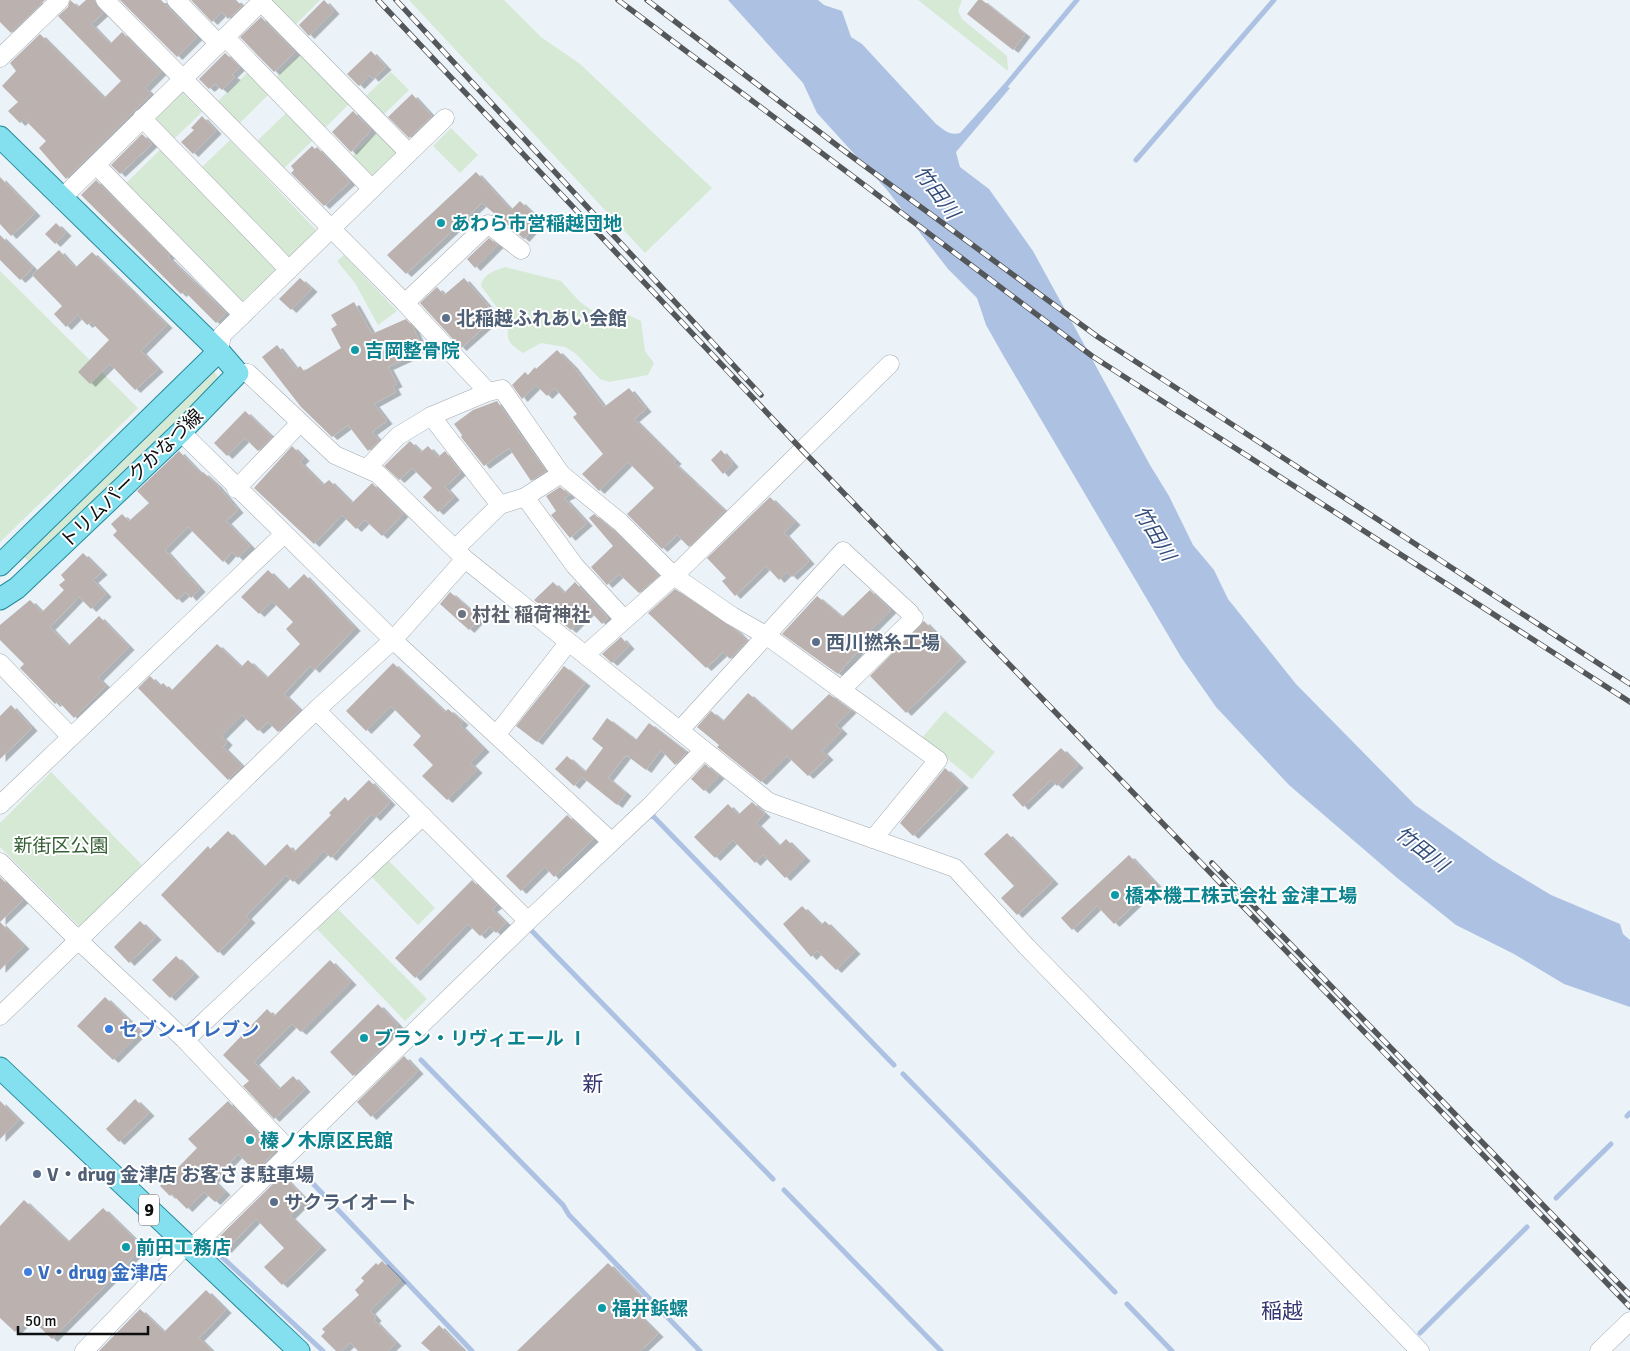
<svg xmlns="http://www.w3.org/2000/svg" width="1630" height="1351" font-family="Signika,'Noto Sans JP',sans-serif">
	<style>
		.green { fill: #d6e9d5 }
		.water { fill: #adc2e3 }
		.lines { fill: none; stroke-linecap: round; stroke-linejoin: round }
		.stream { stroke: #adc2e3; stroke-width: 5 }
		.building { fill: #bbb2af; filter: url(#shadow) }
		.minor-casing { stroke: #a3aab0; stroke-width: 19 }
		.major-casing { stroke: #258a9b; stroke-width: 23 }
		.minor { stroke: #fff; stroke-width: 18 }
		.major { stroke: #84e0ef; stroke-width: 21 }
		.rail-casing { stroke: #53575a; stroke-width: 5.5 }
		.rail { stroke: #fff; stroke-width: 4; stroke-dasharray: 11; stroke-linecap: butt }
		.culture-dot { fill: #0f9aa8; stroke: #fff; stroke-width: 2 }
		.service-dot { fill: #5c6f8a; stroke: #fff; stroke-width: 2 }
		.worship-dot { fill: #6b7280; stroke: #fff; stroke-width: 2 }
		.shop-dot { fill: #3f7fe0; stroke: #fff; stroke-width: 2 }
		.labels { text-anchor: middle; stroke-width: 4; stroke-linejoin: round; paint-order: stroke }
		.shield { fill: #fff; stroke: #565758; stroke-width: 1 }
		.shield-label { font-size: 18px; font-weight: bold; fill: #0d0f11 }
		.culture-label { font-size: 19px; font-weight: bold; fill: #0d838f; stroke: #fff; text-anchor: start }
		.service-label { font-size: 19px; font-weight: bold; fill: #4e5e75; stroke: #fff; text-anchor: start }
		.street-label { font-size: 19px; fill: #0d0f11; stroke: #fff }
		.worship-label { font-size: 19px; font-weight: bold; fill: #5b616d; stroke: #fff; text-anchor: start }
		.park-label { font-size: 19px; fill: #355f35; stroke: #fff }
		.shop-label { font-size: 19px; font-weight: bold; fill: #366cbe; stroke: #fff; text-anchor: start }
		.water-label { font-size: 20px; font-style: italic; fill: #334e7b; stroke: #fff }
		.quarter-label { font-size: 21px; fill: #353772; stroke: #fff }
	</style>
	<defs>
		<filter id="shadow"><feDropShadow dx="5.5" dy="3" stdDeviation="0" flood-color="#0004"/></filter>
	</defs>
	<rect width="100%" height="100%" fill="#ebf2f8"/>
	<!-- green -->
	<g class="green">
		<polygon points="270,0 320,0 293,27"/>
		<polygon points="409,0 504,0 541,37 580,64 712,188 645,253"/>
		<polygon points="918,0 962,0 958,11 962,19 1007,56 1008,71"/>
		<polygon points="302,52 351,102 323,130 273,80"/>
		<polygon points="248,72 269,94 236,127 214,105"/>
		<polygon points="391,72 409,90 383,115 365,97"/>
		<polygon points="179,89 202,112 174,139 151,116"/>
		<polygon points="287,112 314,139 280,172 253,145"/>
		<polygon points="451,128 478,155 460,173 433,146"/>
		<polygon points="377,132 397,153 370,179 350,158"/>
		<polygon points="230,140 317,231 288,260 199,170"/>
		<polygon points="161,149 277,268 240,304 124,185"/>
		<polygon points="344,255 397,311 378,325 355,283 337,261"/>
		<path d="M505,267L561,281L580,302L597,314L608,318L626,314L641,321L645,351L654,363L648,375L609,382L600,379L575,353L565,347L541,343L523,353C510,345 505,340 509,324L481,286C483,274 494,271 505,267Z"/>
		<polygon points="0,271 138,408 0,542"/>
		<polygon points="211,367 218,377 217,383 34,567 20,553"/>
		<polygon points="945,711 995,752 972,779 922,738"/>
		<polygon points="51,772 142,865 80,927 0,847 0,823"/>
		<polygon points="387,859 435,908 418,925 370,875"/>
		<polygon points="337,908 427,999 405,1021 315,927"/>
	</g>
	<!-- water -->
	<path class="water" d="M728,0H818L824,5L842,11L851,37L862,44L936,124C944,130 950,136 960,133L1003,85L1010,88L956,152L960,167L989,189L1033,251L1150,465L1169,496L1193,545L1214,570L1228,599L1296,684L1415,805L1493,860L1551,895L1620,924L1623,934L1630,940V1007L1564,984L1514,954L1456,925L1396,877L1289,785L1216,707L1181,657L1003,355L986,325L977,298L948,269L887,190L817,113L803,83Z"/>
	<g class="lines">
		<!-- stream -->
		<g class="stream">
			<polyline points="1002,90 1077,0"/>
			<polyline points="1136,160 1274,0"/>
			<polyline points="648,817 653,816 894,1065"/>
			<polyline points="532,925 529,928 773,1179"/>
			<polyline points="421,1060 563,1205 569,1215 700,1351"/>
			<polyline points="903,1074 1115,1292"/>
			<polyline points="1627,1116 1630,1113"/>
			<polyline points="302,1172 472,1351"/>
			<polyline points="784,1190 941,1351"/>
			<polyline points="1556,1198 1611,1144"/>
			<polyline points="209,1245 323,1351"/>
			<polyline points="1127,1304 1172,1351"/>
			<polyline points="1420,1333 1527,1227"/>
		</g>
	</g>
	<!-- building -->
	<g class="building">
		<polygon points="0,0 45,0 11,33 0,22"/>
		<polygon points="70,0 78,7 86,0 95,0 103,13 91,24 110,44 122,32 161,72 145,88 151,94 66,179 39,148 46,141 24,119 20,123 8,111 18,102 2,86 16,71 10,63 40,34 104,98 121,81 58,16 68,7"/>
		<polygon points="120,0 161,0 197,37 177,57"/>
		<polygon points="191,0 236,0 242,6 228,19 222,12 212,22"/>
		<polygon points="324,0 334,11 309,36 299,25"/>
		<polygon points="978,0 982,0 1025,34 1013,50 967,14"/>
		<polygon points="261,17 295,52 274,72 240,37"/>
		<polygon points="371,51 386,67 373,79 370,75 359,86 347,74"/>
		<polygon points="225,53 240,67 232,75 235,77 222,90 215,84 209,89 199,79"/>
		<polygon points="412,94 432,116 409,138 388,117"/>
		<polygon points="353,111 371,130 351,152 332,132"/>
		<polygon points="202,116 216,131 193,154 181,142 194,130 191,128"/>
		<polygon points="142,134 152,144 120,174 111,165"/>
		<polygon points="312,146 315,149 317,147 350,182 324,206 291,173 294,170 291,166"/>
		<polygon points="476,172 511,210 520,201 535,216 527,226 532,230 524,239 482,203 406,274 387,255"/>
		<polygon points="0,177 35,213 11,236 0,224"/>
		<polygon points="96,180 170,255 168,257 226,313 216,323 184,291 181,294 81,195"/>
		<polygon points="56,223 66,233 55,244 45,234"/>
		<polygon points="0,235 33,268 20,280 0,260"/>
		<polygon points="489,238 498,245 475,268 467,259"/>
		<polygon points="59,250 75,268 92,252 167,325 141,351 158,369 135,390 110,364 90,384 78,372 109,340 91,322 87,325 78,315 66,327 54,314 62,306 32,275"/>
		<polygon points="300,278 312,289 291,310 279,299"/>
		<polygon points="464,278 497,316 461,348 420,303 437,287 444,295"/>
		<polygon points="354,302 372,334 406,319 413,327 422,347 411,353 412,356 388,367 397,384 393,386 396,392 374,404 387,421 372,432 379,441 368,451 348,425 332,437 301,407 262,357 277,345 296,369 300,366 304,371 341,348 331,329 337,325 331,315"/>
		<polygon points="557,350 572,365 604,407 629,388 646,409 634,419 676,461 674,463 725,511 689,547 677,535 662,549 627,514 654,488 628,462 599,491 582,474 603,454 573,417 577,414 555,388 547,396 536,385 522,399 512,385 525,372 528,375 535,367 536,369"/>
		<polygon points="497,401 546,471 531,481 509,448 484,466 461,437 462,435 454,424 473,410"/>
		<polygon points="245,411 272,437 258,451 245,438 227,456 214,443"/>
		<polygon points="410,441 421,452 428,446 438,457 445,451 461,472 445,487 454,497 438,512 423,497 432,488 412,468 399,480 384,466"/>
		<polygon points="292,446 304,458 300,462 323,485 329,480 352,503 372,483 403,514 382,536 365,520 356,529 342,515 314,544 254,488"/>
		<polygon points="721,450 733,464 723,474 711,460"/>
		<polygon points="179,451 201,474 203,472 216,484 238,510 226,521 250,546 238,558 232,552 223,562 188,527 165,550 200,589 191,598 186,592 177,600 113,535 117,531 111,524 122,514 129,521 149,503 137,491"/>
		<polygon points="560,487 570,495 564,498 587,523 570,538 551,515 556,511 546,496"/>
		<polygon points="770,497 795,522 784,533 809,561 792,577 787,572 779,580 766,566 735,596 722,581 726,578 707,558"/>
		<polygon points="594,514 613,530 659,576 639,593 619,574 607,585 591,567 613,546 589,518"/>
		<polygon points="83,553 102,572 93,580 106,594 91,609 79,597 50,627 68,646 99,616 129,647 98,678 106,686 74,718 58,701 55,704 20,668 24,664 0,640 0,625 30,600 42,612 64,590 59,585 65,580 61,575"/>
		<polygon points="268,570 288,590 304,574 355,628 314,670 310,666 284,694 300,710 278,732 268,722 258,731 242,715 221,736 227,742 223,747 242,766 228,780 138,688 150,676 160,686 163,683 171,691 217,644 241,667 248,660 267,678 300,644 286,629 293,622 272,601 259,614 241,597"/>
		<polygon points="553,582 564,593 575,582 608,618 602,624 590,611 571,630 534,600"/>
		<polygon points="675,589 736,630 747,641 730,659 723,652 706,668 648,613"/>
		<polygon points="870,590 891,610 854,647 858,651 838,674 782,634 817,596 842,617"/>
		<polygon points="450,592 480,618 469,630 440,604"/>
		<polygon points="924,621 961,659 906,713 870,676"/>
		<polygon points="621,637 629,646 612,663 602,654"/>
		<polygon points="393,663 445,712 448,709 463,722 460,725 484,749 470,763 477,770 447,800 422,776 433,765 413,745 421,736 391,706 366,731 346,711"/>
		<polygon points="564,666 585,683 537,742 516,726"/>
		<polygon points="748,693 791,731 829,694 851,710 836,725 842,731 822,751 828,757 808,776 787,756 761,782 717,747 719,745 697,727 711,711 723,721"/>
		<polygon points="11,705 32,728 0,759 0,716"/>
		<polygon points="607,718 636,740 649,723 687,752 675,765 661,750 646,770 626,755 608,778 626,793 617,805 582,777 574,786 555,769 567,756 585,772 603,748 592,739"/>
		<polygon points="1061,748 1078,765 1057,786 1051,780 1023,807 1012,795"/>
		<polygon points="705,764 719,776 704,791 691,779"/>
		<polygon points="945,768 963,785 913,836 900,823"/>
		<polygon points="369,780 390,802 375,818 371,814 331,858 324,851 293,882 286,875 246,916 250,920 218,953 161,895 208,846 210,849 228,831 264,867 287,844 294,852 331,815 329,813 345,797 348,801"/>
		<polygon points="752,802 765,814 756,823 779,846 786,839 805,858 785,878 763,855 755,863 733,840 715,858 694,837 728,804 738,815"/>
		<polygon points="567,815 593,839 554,877 545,867 521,891 506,876"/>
		<polygon points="1007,833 1053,881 1017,915 1001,898 1014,886 984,854"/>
		<polygon points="1129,855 1156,884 1114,924 1097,906 1072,930 1061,918"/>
		<polygon points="0,877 23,900 0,922 24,946 0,970"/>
		<polygon points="472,880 497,905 492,909 506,923 496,933 490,927 480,936 468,924 415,978 395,958"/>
		<polygon points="802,906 821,925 825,921 855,951 836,970 817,951 811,957 783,924"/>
		<polygon points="140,921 156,937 129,963 114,947"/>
		<polygon points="176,956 194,974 170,998 152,980"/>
		<polygon points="330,960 351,982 301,1032 292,1024 254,1062 279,1089 293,1076 305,1089 274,1119 243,1086 249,1081 223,1055 267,1009 274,1016"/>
		<polygon points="105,997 141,1032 113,1060 77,1026"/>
		<polygon points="378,1004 398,1025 386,1037 389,1041 353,1076 330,1052"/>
		<polygon points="404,1056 418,1071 371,1117 357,1102"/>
		<polygon points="135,1099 149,1113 119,1142 106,1129"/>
		<polygon points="0,1101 19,1120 0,1139"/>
		<polygon points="228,1101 275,1151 257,1170 253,1165 251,1167 238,1154 213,1180 225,1192 215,1202 204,1192 187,1209 172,1194 170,1196 160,1186 197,1148 188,1139"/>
		<polygon points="282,1175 306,1200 290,1216 321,1247 282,1285 264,1267 284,1248 256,1219 226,1250 216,1240"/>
		<polygon points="24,1200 68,1242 103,1208 143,1247 52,1339 29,1317 15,1332 0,1318 0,1226"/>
		<polygon points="382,1261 401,1280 370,1311 376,1318 374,1320 396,1343 388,1351 358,1351 350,1343 342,1351 336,1351 321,1336 325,1332 322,1329 359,1295 355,1290 364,1281 361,1278 376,1263 378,1265"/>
		<polygon points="608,1263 647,1303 637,1313 658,1334 640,1351 517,1351"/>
		<polygon points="206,1290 226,1310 199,1338 212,1351 99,1351 140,1309 164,1332"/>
		<polygon points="439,1325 464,1351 430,1351 421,1343"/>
	</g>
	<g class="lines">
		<!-- minor casing -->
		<g class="minor-casing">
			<g id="minor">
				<polyline points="105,0 405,303 488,392 431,416 398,436 367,468"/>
				<polyline points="176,0 219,44"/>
				<polyline points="261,2 409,153"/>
				<polyline points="225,37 372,189"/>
				<polyline points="0,58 60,0"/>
				<polyline points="142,118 289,270"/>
				<polyline points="96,165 243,315"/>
				<polyline points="61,199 263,0"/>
				<polyline points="405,303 488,224 521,250"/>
				<polyline points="219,351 222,335 445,118"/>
				<polyline points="238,373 248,373 335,455 378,474 465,559 769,802 955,868 1026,946 1420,1351"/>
				<polyline points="488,392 502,389 561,474"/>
				<polyline points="431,416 500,505"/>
				<polyline points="181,432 393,640 611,841"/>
				<polyline points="236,489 300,423"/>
				<polyline points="525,497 575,566 624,619"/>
				<polyline points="456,548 500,505 525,497 561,474 620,522 674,576 890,364"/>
				<polyline points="585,655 674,576 732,616 767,636 938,760 873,839"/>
				<polyline points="0,663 71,737"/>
				<polyline points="841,690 914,618"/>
				<polyline points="316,710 528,921"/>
				<polyline points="680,730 843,551 910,613"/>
				<polyline points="497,734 568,643"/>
				<polyline points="0,805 283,535"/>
				<polyline points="0,862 78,940 185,1040 290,1151"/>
				<polyline points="0,1016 316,710 393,640 465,559"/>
				<polyline points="185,1040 423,816"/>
				<polyline points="190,1250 528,921 650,806 704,750"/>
				<polyline points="84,1351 186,1245"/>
				<polyline points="1599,1351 1630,1321"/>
			</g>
		</g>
		<!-- major casing -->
		<g class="major-casing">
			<g id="major">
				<polyline points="0,137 219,351 238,373 181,432 17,588 0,599"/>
				<polyline points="0,565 219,351"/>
				<polyline points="0,1068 299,1351"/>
			</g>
		</g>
		<!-- minor -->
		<use href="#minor" class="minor"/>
		<!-- major -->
		<use href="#major" class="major"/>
		<!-- rail casing -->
		<g class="rail-casing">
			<g id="rail">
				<polyline points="378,0 803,451 1630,1307"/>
				<polyline points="396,0 761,395"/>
				<polyline points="618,0 1092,356 1630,702"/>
				<polyline points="647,0 843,150 1098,337 1630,684"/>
				<polyline points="1212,863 1630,1295"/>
			</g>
		</g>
		<!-- rail -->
		<use href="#rail" class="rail"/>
	</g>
	<!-- markers -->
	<g class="culture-dot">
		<circle cx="441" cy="223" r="5"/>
		<circle cx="355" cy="350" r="5"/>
		<circle cx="1115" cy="895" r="5"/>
		<circle cx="364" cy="1038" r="5"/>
		<circle cx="250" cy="1140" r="5"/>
		<circle cx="126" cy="1247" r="5"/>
		<circle cx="602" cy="1308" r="5"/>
	</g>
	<g class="service-dot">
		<circle cx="446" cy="318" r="5"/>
		<circle cx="816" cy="642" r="5"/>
		<circle cx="37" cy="1174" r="5"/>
		<circle cx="274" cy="1202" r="5"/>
	</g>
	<circle class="worship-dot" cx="462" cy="614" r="5"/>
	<g class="shop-dot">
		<circle cx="109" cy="1029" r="5"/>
		<circle cx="28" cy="1272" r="5"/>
	</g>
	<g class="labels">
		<!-- shield labels -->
		<rect class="shield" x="139" y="1194.5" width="20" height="31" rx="4"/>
		<g class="shield-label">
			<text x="149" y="1216">9</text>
		</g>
		<!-- culture labels -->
		<g class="culture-label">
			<text x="451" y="230">あわら市営稲越団地</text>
			<text x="365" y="357">吉岡整骨院</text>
			<text x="1125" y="902">橋本機工株式会社 金津工場</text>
			<text x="374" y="1045">ブラン・リヴィエール Ⅰ</text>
			<text x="260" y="1147">榛ノ木原区民館</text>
			<text x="136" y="1254">前田工務店</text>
			<text x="612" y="1315">福井鋲螺</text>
		</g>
		<!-- service labels -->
		<g class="service-label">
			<text x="456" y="325">北稲越ふれあい会館</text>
			<text x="826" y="649">西川撚糸工場</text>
			<text x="47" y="1181">V・drug 金津店 お客さま駐車場</text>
			<text x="284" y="1209">サクライオート</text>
		</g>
		<!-- street labels -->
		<g class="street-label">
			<text transform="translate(131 478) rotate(-44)" y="7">トリムパークかなづ線</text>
		</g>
		<!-- worship labels -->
		<g class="worship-label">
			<text x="472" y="621">村社 稲荷神社</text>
		</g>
		<!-- park labels -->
		<g class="park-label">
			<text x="61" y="852">新街区公園</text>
		</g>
		<!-- shop labels -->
		<g class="shop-label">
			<text x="119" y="1036">セブン-イレブン</text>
			<text x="38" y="1279">V・drug 金津店</text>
		</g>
		<!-- water labels -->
		<g class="water-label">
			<text transform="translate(937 192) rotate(53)" y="7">竹田川</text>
			<text transform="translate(1155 533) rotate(59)" y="7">竹田川</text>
			<text transform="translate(1422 849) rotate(38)" y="7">竹田川</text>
		</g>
		<!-- quarter labels -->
		<g class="quarter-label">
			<text x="593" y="1091">新</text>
			<text x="1282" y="1318">稲越</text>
		</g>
	</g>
	<!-- scale -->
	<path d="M18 1326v8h130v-8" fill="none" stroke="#0d0f11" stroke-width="2.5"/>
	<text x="25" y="1326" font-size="15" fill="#0d0f11" stroke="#ffffff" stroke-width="4" paint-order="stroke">50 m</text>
</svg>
